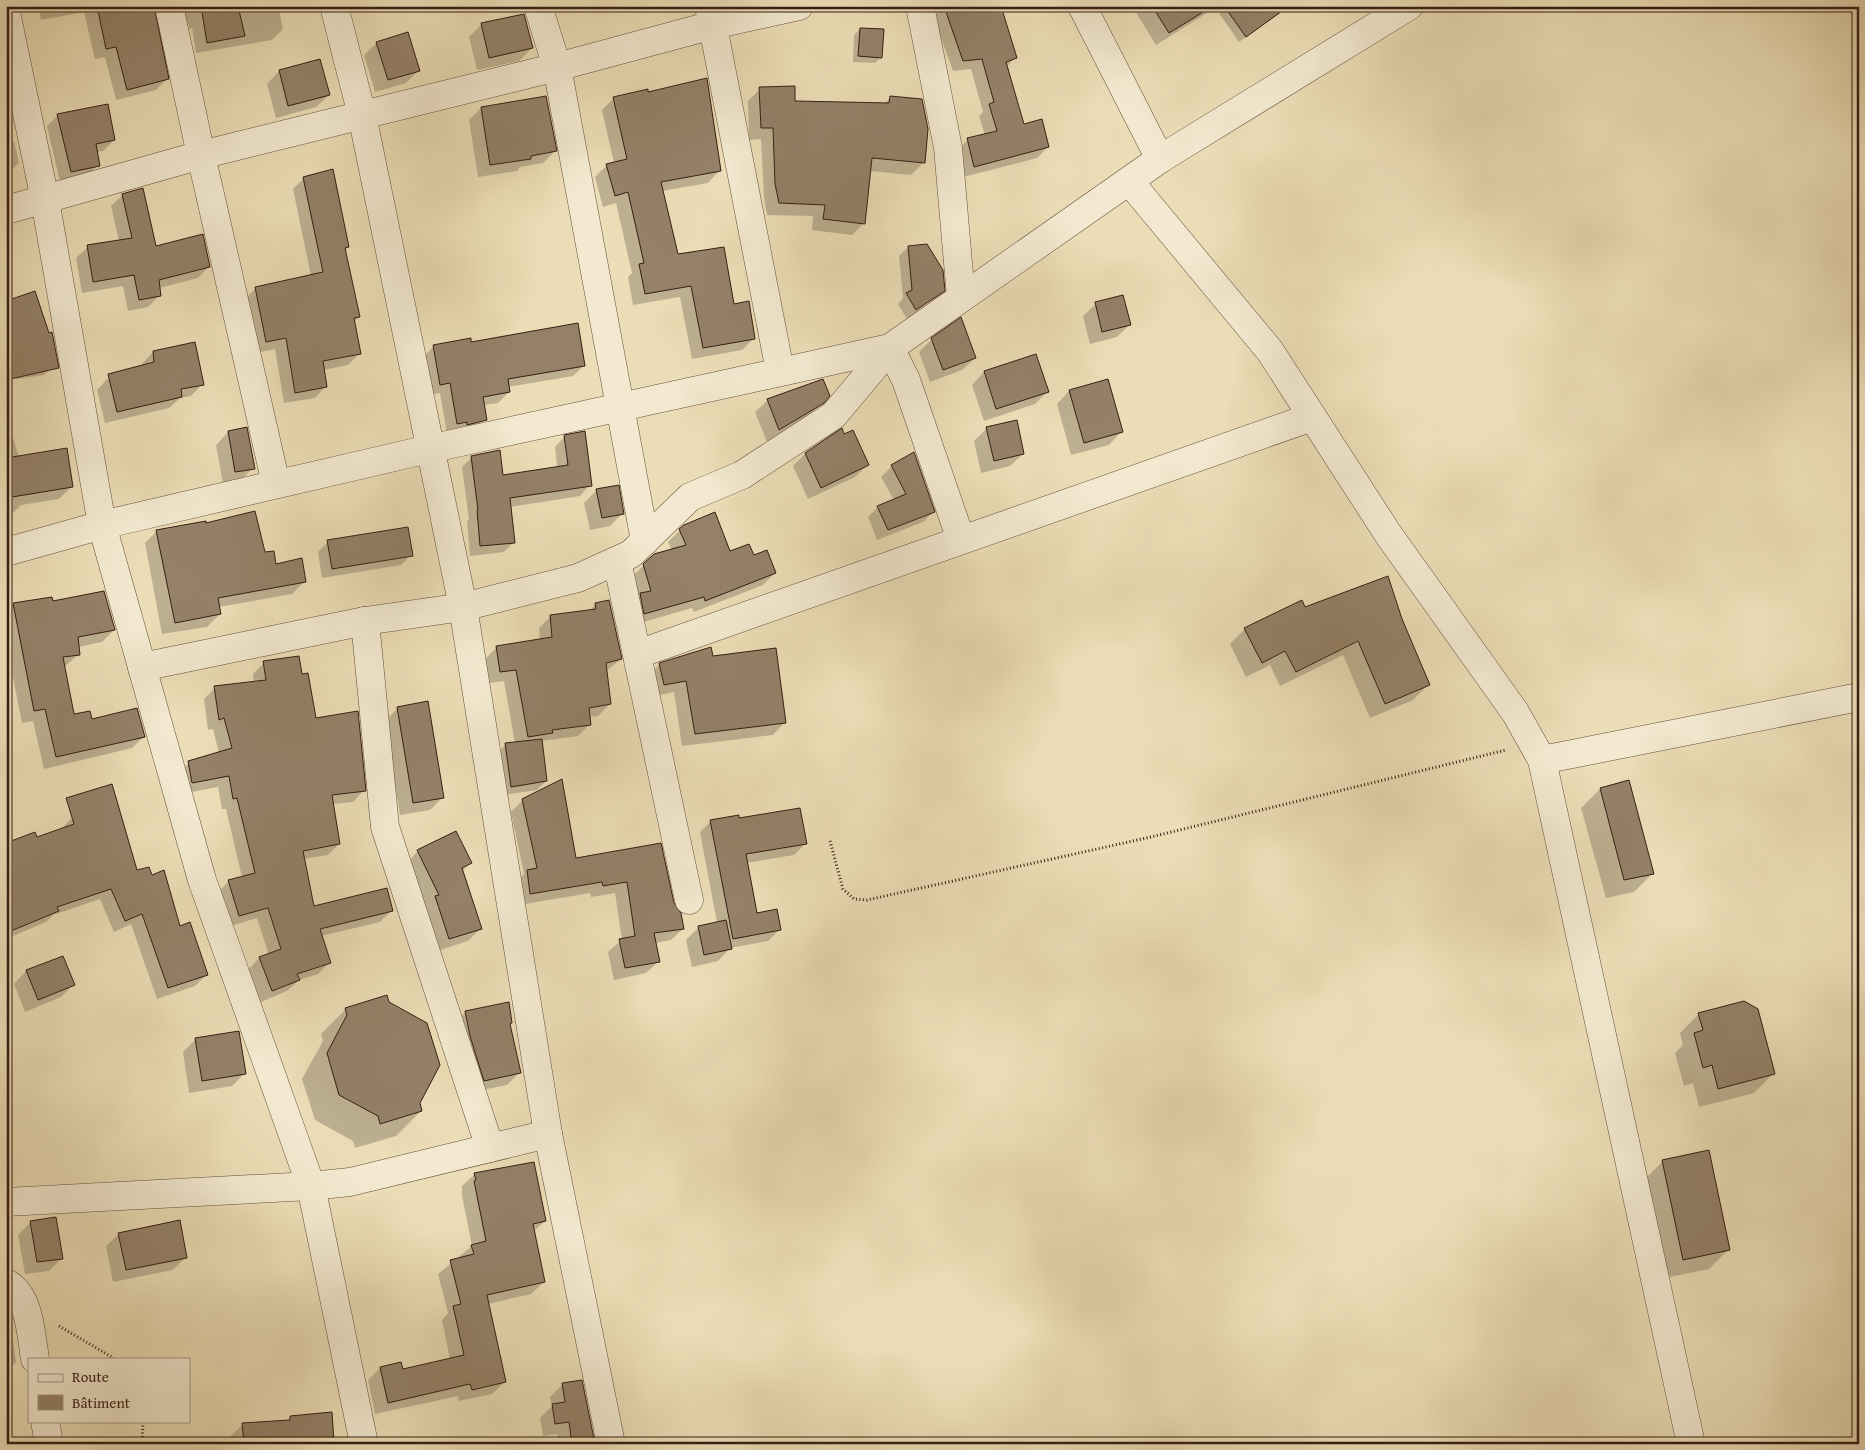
<svg xmlns="http://www.w3.org/2000/svg" width="1865" height="1450" font-family="'Gentium Book Plus',serif">
	<style>
		.shadow { fill: #0003 }
		.building { fill: #948168; stroke: #361d13 }
		.lines { fill: none; stroke-linecap: round; stroke-linejoin: round }
		.minor-casing { stroke: #634d3c; stroke-width: 29 }
		.path { stroke: #361d13; stroke-width: 3; stroke-dasharray: 1 2.5; stroke-linecap: butt }
		.minor { stroke: #f2e9d0; stroke-width: 28 }
	</style>
	<rect width="100%" height="100%" fill="#ebddb6"/>
	<filter id="stains"><feTurbulence type="fractalNoise" baseFrequency=".004" numOctaves="4"/><feColorMatrix values="0 0 0 0 .2 0 0 0 0 .09 0 0 0 0 .02 0 0 0 .5 -.17"/></filter>
	<radialGradient id="worn" r=".72"><stop offset=".6" stop-color="#630" stop-opacity="0"/><stop offset="1" stop-color="#630" stop-opacity=".3"/></radialGradient>
	<!-- shadow -->
	<g class="shadow">
		<polygon points="38,6 153,6 167,79 156,90 116,100 105,57 95,59 84,12 41,20"/>
		<polygon points="169,6 278,6 283,29 272,40 196,53 192,28 189,29 188,23 176,26"/>
		<polygon points="557,6 573,6 558,10"/>
		<polygon points="942,6 999,6 1015,58 1006,67 1023,125 1048,147 1037,158 963,177 957,150 968,140 985,135 979,116 983,112 971,69 953,71 933,16"/>
		<polygon points="1132,6 1218,6 1156,45"/>
		<polygon points="1226,6 1290,6 1239,42 1219,13"/>
		<polygon points="482,24 532,48 519,61 477,70 469,37"/>
		<polygon points="860,29 881,57 875,63 853,62 854,35"/>
		<polygon points="377,43 418,71 406,83 375,92 364,55"/>
		<polygon points="319,60 329,95 316,107 276,118 267,84 279,71"/>
		<polygon points="760,89 794,102 884,104 890,98 923,163 911,175 870,171 864,223 852,235 812,230 813,216 767,215 764,197 761,139 749,140 748,101"/>
		<polygon points="647,94 719,171 708,183 662,191 677,256 754,338 742,350 692,359 680,297 633,305 628,277 632,273 616,203 603,207 595,177 607,165 614,163 602,110 614,98"/>
		<polygon points="481,108 555,151 543,163 520,167 517,171 478,177 469,120"/>
		<polygon points="6,112 12,142 14,141 19,163 6,175"/>
		<polygon points="58,115 114,140 103,151 96,152 98,165 87,176 60,182 47,126"/>
		<polygon points="304,178 348,247 344,251 359,317 354,322 359,354 348,365 323,370 326,386 315,398 284,403 275,349 255,353 244,300 256,288 311,276 293,189"/>
		<polygon points="123,195 155,247 209,266 198,278 159,288 160,295 148,307 128,311 123,286 82,293 76,258 88,247 119,241 111,206"/>
		<polygon points="908,247 943,290 907,319 898,304 903,298 899,256"/>
		<polygon points="1096,304 1129,325 1117,337 1090,344 1083,316"/>
		<polygon points="48,335 56,363 44,375 16,379 7,340"/>
		<polygon points="932,339 975,358 962,370 930,382 919,352"/>
		<polygon points="470,343 584,365 573,376 508,387 509,392 498,403 483,405 485,418 475,429 447,434 440,393 430,395 423,357 434,346"/>
		<polygon points="153,352 202,384 191,396 180,398 169,408 105,423 97,390 112,374 142,366 142,364"/>
		<polygon points="1035,355 1047,392 1035,404 984,421 972,385 984,372"/>
		<polygon points="1107,381 1121,432 1109,445 1071,455 1057,404 1069,391"/>
		<polygon points="768,400 823,402 809,416 767,442 755,412"/>
		<polygon points="6,415 19,457 72,486 59,499 21,505 6,520"/>
		<polygon points="246,428 253,468 240,481 223,484 216,445 228,432"/>
		<polygon points="987,428 1023,454 1010,466 981,473 974,441"/>
		<polygon points="565,436 590,485 580,496 510,507 514,542 504,552 470,556 467,521 469,520 462,467 472,457 502,476 557,467 555,447"/>
		<polygon points="844,436 868,465 855,477 808,499 793,466 805,454"/>
		<polygon points="914,454 933,512 923,522 877,540 868,517 878,507 894,500 881,477 892,466"/>
		<polygon points="597,490 623,513 610,526 590,530 584,503"/>
		<polygon points="684,526 730,553 753,557 775,573 763,585 694,612 692,608 633,625 632,577 654,555 672,550 668,542"/>
		<polygon points="157,531 264,554 275,565 305,581 292,594 219,607 220,614 207,627 162,634 145,543"/>
		<polygon points="328,542 411,555 401,565 322,578 318,552"/>
		<polygon points="1387,578 1428,685 1413,700 1370,718 1343,655 1280,686 1270,665 1246,677 1230,644 1245,629"/>
		<polygon points="52,602 114,630 102,642 78,647 79,654 64,667 73,716 144,736 132,748 44,769 33,721 22,723 6,642 6,612 14,604"/>
		<polygon points="595,605 621,659 606,671 610,704 598,716 589,717 590,724 578,736 542,741 546,781 537,790 502,795 497,753 506,744 515,743 504,681 489,683 485,659 497,647 540,640 539,628 550,617 588,612"/>
		<polygon points="712,657 785,722 773,735 682,746 674,692 651,697 647,677 660,664"/>
		<polygon points="264,663 301,676 315,720 364,790 353,802 332,804 339,844 328,855 303,859 313,908 391,911 380,922 321,936 330,962 318,974 299,980 287,991 261,1002 248,970 259,958 269,955 257,918 228,927 218,892 229,881 242,877 226,809 222,809 218,787 181,794 178,774 189,763 219,753 213,729 208,730 204,699 215,688 254,683 253,674"/>
		<polygon points="398,708 442,798 430,810 400,815 385,721"/>
		<polygon points="1600,789 1653,873 1634,892 1606,898 1581,808"/>
		<polygon points="523,800 575,860 660,845 673,904 683,929 671,940 655,943 658,962 646,973 614,980 608,952 622,940 615,893 591,897 590,893 519,905 515,883 524,874 511,812"/>
		<polygon points="72,818 179,927 206,975 195,986 157,999 131,924 114,932 100,899 53,915 46,922 6,939 6,844 36,838 61,829"/>
		<polygon points="738,819 805,844 794,855 746,863 756,914 779,930 768,941 730,948 718,961 692,967 686,940 699,927 717,923 700,832 711,821"/>
		<polygon points="418,851 470,863 462,871 480,929 468,941 437,951 423,910 426,907 406,864"/>
		<polygon points="62,957 73,985 61,997 25,1012 14,984 26,971"/>
		<polygon points="346,1009 418,1103 421,1111 396,1136 355,1148 353,1141 315,1120 302,1079 323,1041 321,1034"/>
		<polygon points="466,1012 520,1072 507,1085 472,1092 453,1024"/>
		<polygon points="1699,1014 1773,1074 1754,1093 1699,1107 1693,1083 1684,1086 1675,1053 1683,1045 1680,1033"/>
		<polygon points="196,1039 244,1074 232,1086 189,1093 183,1052"/>
		<polygon points="1663,1161 1728,1250 1709,1269 1664,1278 1644,1180"/>
		<polygon points="475,1174 545,1221 533,1232 544,1282 531,1294 488,1304 505,1382 492,1394 459,1401 458,1396 375,1414 368,1380 380,1368 402,1370 450,1359 442,1320 448,1313 438,1274 472,1246 462,1195 462,1186"/>
		<polygon points="31,1222 62,1258 49,1271 25,1274 18,1235"/>
		<polygon points="119,1234 186,1257 173,1270 113,1282 106,1246"/>
		<polygon points="13,1340 16,1362 9,1369 10,1378 6,1382 6,1341"/>
		<polygon points="563,1384 595,1444 558,1444 557,1434 543,1436 540,1418 552,1406 550,1397"/>
		<polygon points="291,1417 333,1442 231,1444 230,1437 243,1424 286,1421"/>
		<polygon points="1859,1436 1859,1444 1856,1444 1855,1440"/>
	</g>
	<!-- building -->
	<g class="building">
		<polygon points="97,6 154,6 169,79 127,90 116,47 106,49"/>
		<polygon points="201,6 238,6 245,36 207,43"/>
		<polygon points="944,6 1001,6 1017,58 1006,62 1024,124 1042,119 1049,147 974,167 967,138 997,131 989,104 994,102 982,59 963,61"/>
		<polygon points="1152,6 1213,6 1169,33"/>
		<polygon points="1224,6 1289,6 1246,37"/>
		<polygon points="524,14 533,48 489,58 481,23"/>
		<polygon points="860,28 884,29 882,58 858,56"/>
		<polygon points="408,32 420,71 388,80 376,42"/>
		<polygon points="320,59 330,95 288,106 279,70"/>
		<polygon points="707,78 721,171 661,182 678,254 724,247 734,304 749,301 755,339 703,348 691,286 645,294 639,264 644,263 628,192 615,196 606,164 627,159 613,97 648,89 648,92"/>
		<polygon points="795,86 795,101 889,103 890,96 922,99 928,129 925,163 872,158 865,224 823,219 825,205 779,203 775,184 773,128 761,128 759,87"/>
		<polygon points="546,96 557,151 531,156 531,159 490,165 481,107"/>
		<polygon points="108,104 115,140 96,144 100,166 71,172 57,114"/>
		<polygon points="333,169 349,247 345,248 360,317 354,318 361,354 323,361 327,387 295,393 286,338 266,342 255,287 323,272 303,177"/>
		<polygon points="143,188 156,246 203,234 210,267 159,280 161,296 139,300 134,275 93,282 87,245 132,238 122,194"/>
		<polygon points="927,244 943,270 945,291 916,310 906,293 912,290 908,246"/>
		<polygon points="35,291 49,333 52,332 59,368 6,380 6,301"/>
		<polygon points="1123,295 1131,325 1102,332 1095,302"/>
		<polygon points="961,317 976,358 943,370 931,338"/>
		<polygon points="578,323 585,366 508,379 510,392 483,397 487,420 467,425 467,422 457,424 450,383 440,385 433,345 471,338 471,342"/>
		<polygon points="195,342 204,385 181,389 182,397 117,412 108,374 154,362 153,351"/>
		<polygon points="1036,354 1049,392 996,409 984,371"/>
		<polygon points="823,379 830,396 824,403 779,430 767,399"/>
		<polygon points="1108,379 1123,432 1084,443 1069,390"/>
		<polygon points="1017,420 1024,454 994,461 986,427"/>
		<polygon points="247,427 255,469 235,472 228,431"/>
		<polygon points="842,428 844,434 853,430 869,465 821,488 805,453"/>
		<polygon points="585,431 592,486 510,498 515,543 480,546 477,510 478,510 471,456 500,450 503,475 568,465 564,435"/>
		<polygon points="67,448 73,487 6,498 6,458"/>
		<polygon points="914,452 935,512 888,530 877,506 906,494 891,465"/>
		<polygon points="619,485 624,514 602,518 596,489"/>
		<polygon points="255,511 265,552 274,551 276,564 302,558 306,582 218,598 221,614 175,623 156,530 206,521 206,523"/>
		<polygon points="715,512 730,551 749,544 754,555 767,550 776,573 705,601 704,597 644,614 640,593 651,591 643,564 654,554 686,545 679,529 684,525"/>
		<polygon points="408,527 413,556 332,569 327,540"/>
		<polygon points="1388,576 1402,619 1430,685 1385,704 1358,641 1296,672 1285,651 1262,663 1244,628 1302,600 1305,607"/>
		<polygon points="104,591 115,630 78,637 80,655 63,657 74,714 90,711 92,719 137,708 145,737 56,757 45,709 34,711 13,603 52,597 53,601"/>
		<polygon points="609,600 622,659 606,663 611,704 589,708 591,725 552,730 553,733 528,737 516,670 500,672 496,646 552,637 550,615 596,609 595,603"/>
		<polygon points="711,647 713,656 776,648 786,723 695,734 686,681 664,685 659,663"/>
		<polygon points="299,656 302,674 308,673 316,718 358,711 366,791 332,795 340,844 303,851 314,906 387,888 393,911 320,929 331,963 297,974 300,980 272,991 259,957 281,949 268,908 239,916 228,880 255,873 237,798 233,799 229,776 192,783 188,761 232,748 224,718 219,720 214,686 266,680 263,661"/>
		<polygon points="428,701 444,798 413,803 397,707"/>
		<polygon points="542,739 547,781 511,787 505,743"/>
		<polygon points="562,779 576,858 661,843 674,903 681,913 684,929 654,933 660,962 625,968 619,939 635,936 627,882 603,886 602,882 530,894 527,870 537,868 522,799"/>
		<polygon points="1629,780 1654,874 1624,880 1600,788"/>
		<polygon points="112,784 137,870 149,867 152,875 164,870 180,926 190,922 208,975 168,988 142,914 125,921 111,889 57,907 59,911 6,933 6,843 35,832 37,837 74,824 66,798"/>
		<polygon points="800,808 807,844 746,854 757,913 777,909 781,930 733,939 710,820 739,815 739,818"/>
		<polygon points="456,831 472,863 462,868 482,929 449,939 435,896 439,895 417,850"/>
		<polygon points="726,920 732,949 704,955 698,926"/>
		<polygon points="63,956 75,985 38,1000 26,970"/>
		<polygon points="387,995 389,1002 427,1023 440,1065 420,1103 422,1111 380,1124 378,1116 339,1095 327,1053 347,1015 345,1008"/>
		<polygon points="1744,1001 1758,1009 1775,1074 1718,1089 1712,1065 1703,1068 1694,1033 1703,1030 1698,1013"/>
		<polygon points="509,1002 512,1023 510,1024 521,1073 484,1081 470,1036 465,1011"/>
		<polygon points="239,1031 246,1074 202,1081 195,1038"/>
		<polygon points="1709,1150 1730,1250 1683,1260 1662,1160"/>
		<polygon points="534,1162 546,1221 533,1224 545,1282 487,1295 506,1382 472,1390 470,1384 388,1403 380,1367 401,1362 403,1369 464,1355 453,1306 461,1304 450,1260 474,1254 471,1245 486,1241 474,1181 476,1180 474,1173"/>
		<polygon points="56,1217 63,1259 37,1262 30,1221"/>
		<polygon points="180,1220 187,1258 126,1270 118,1233"/>
		<polygon points="582,1380 595,1444 572,1444 569,1422 555,1424 552,1404 565,1402 562,1383"/>
		<polygon points="332,1412 334,1443 244,1444 242,1423 290,1420 290,1416"/>
	</g>
	<g class="lines">
		<!-- minor casing -->
		<g class="minor-casing">
			<g id="minor">
				<polyline points="169,6 201,155 276,484"/>
				<polyline points="334,6 362,115 463,607 548,1134 611,1444"/>
				<polyline points="538,6 557,67 645,541"/>
				<polyline points="709,6 780,371"/>
				<polyline points="920,6 948,148 961,297"/>
				<polyline points="1082,6 1160,159"/>
				<polyline points="6,12 45,200 102,525 202,880 311,1186 364,1444"/>
				<polyline points="1129,181 1270,351 1388,534 1515,712 1542,760 1691,1444"/>
				<polyline points="6,210 201,155 557,67 713,25 799,6"/>
				<polyline points="6,552 102,525 429,449 890,348 1160,159 1409,6"/>
				<polyline points="617,561 689,900"/>
				<polyline points="365,621 385,827 490,1148"/>
				<polyline points="638,654 1312,417"/>
				<polyline points="142,667 365,621 463,607 578,578 631,554 690,497 742,475 834,415 890,348 906,380 961,540"/>
				<polyline points="1542,760 1859,697"/>
				<polyline points="6,1202 311,1186 350,1182 548,1134"/>
				<path d="M6,1283C30,1295 31,1335 35,1359"/>
				<polyline points="45,1421 49,1444"/>
			</g>
		</g>
		<!-- path -->
		<g class="path">
			<polyline points="830,841 843,889 854,899 867,900 1151,837 1506,750"/>
			<polyline points="59,1326 115,1359"/>
			<polyline points="142,1444 143,1421"/>
		</g>
		<!-- minor -->
		<use href="#minor" class="minor"/>
	</g>
	<!-- margin -->
	<rect width="1865" height="1450" fill="none" stroke="#ebddb6" stroke-width="25"/>
	<rect x="8" y="8" width="1850" height="1435" fill="none" stroke="#361d13" stroke-width="2.5"/>
	<rect x="12" y="12" width="1840" height="1425" fill="none" stroke="#361d13"/>
	<!-- legend -->
	<rect x="28" y="1358" width="162" height="65" fill="#f2e9d0" stroke="#a79784"/>
	<rect x="38" y="1374" width="25" height="8" fill="#f2e9d0" stroke="#a79784"/>
	<text x="72" y="1382" font-size="15" fill="#361d13">Route</text>
	<rect x="38" y="1395" width="25" height="15" fill="#948168" stroke="#a79784"/>
	<text x="72" y="1408" font-size="15" fill="#361d13">Bâtiment</text>
	<rect width="100%" height="100%" filter="url(#stains)"/>
	<rect width="100%" height="100%" fill="url(#worn)"/>
</svg>
